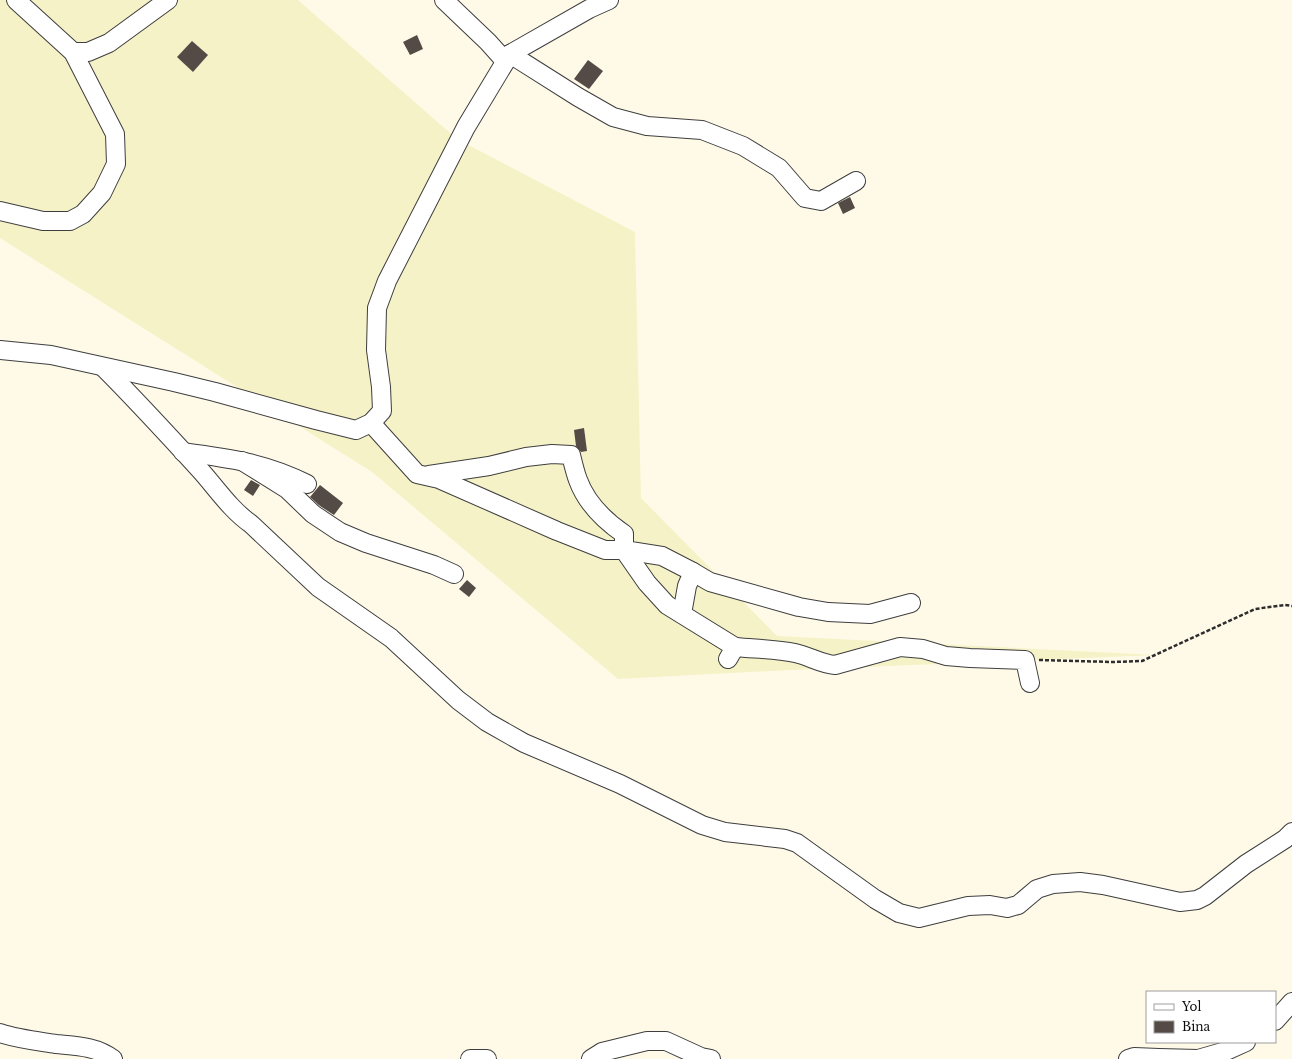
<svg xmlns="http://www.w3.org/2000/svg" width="1292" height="1059" font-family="'Libre Baskerville',serif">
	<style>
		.farmland { fill: #f6f2c7 }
		.building { fill: #544b46 }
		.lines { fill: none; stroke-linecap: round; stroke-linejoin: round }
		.minor-casing { stroke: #3e3e3e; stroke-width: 20 }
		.path { stroke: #2d2d2d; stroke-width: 2.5; stroke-dasharray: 4 2; stroke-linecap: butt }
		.minor { stroke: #fff; stroke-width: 18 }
	</style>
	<rect width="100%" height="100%" fill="#fffae8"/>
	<!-- farmland -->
	<polygon class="farmland" points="0,0 298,0 457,139 635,232 641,498 777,636 1157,655 790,670 618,679 372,472 0,238"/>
	<!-- building -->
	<g class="building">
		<polygon points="417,35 423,49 410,55 403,42"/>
		<polygon points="192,41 208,55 193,72 177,57"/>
		<polygon points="588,60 603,71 589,89 574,79"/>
		<polygon points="850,197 855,208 843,214 838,203"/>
		<polygon points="584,428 587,451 581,452 576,446 574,430"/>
		<polygon points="251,480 260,485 253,496 244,490"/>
		<polygon points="320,485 343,503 334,515 320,506 310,497"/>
		<polygon points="467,580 476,588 469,597 459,589"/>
	</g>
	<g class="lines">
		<!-- minor casing -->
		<g class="minor-casing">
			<g id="minor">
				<polyline points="444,0 488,42 505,61"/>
				<polyline points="73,52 88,52 109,43 168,0"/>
				<polyline points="510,54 578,97 613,117 647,126 702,130 743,146 779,168 805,198 821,201 856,181"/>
				<polyline points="0,211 43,221 70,221 83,214 102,193 116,164 115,134 73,52 16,0"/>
				<polyline points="0,350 51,355 174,382 215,392 316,420 356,430 371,423 382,411 381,387 376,350 377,308 387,281 466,127 510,54 589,9 609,0"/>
				<path d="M103,367C137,401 169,436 201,471C217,489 231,510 251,524L318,587L391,638L458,700L487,722L524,743L620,784L702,825L725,832L785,839L797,843L875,899L899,913L919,918L968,906L990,905L1007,908L1018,905L1037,889L1053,884L1080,882L1103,885L1180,902L1197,900L1205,896L1246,864L1285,839L1292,832"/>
				<polyline points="371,423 417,474 439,479 557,531 605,550 624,550 647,583 667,605 735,647 728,659"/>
				<path d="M183,452C228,458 266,463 307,484"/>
				<polyline points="242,461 287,489 313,514 340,532 366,543 434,565 454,574"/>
				<path d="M429,475L489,466L526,457L552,454L571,455C573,463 575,472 578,480C586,502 605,521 624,534V550L662,556L693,572L687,586L682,614"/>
				<polyline points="693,572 710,582 799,607 828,612 870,614 911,603"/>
				<path d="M735,647C755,649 776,649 795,653C809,656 821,664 835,665L900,647L923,649L946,656L970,658L1025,660L1030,683"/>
				<polyline points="1275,1021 1292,1002"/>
				<path d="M0,1033C18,1039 37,1041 56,1044C76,1046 96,1046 113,1059"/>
				<polyline points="470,1059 487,1059"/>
				<polyline points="591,1059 602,1052 647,1041 666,1041 701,1057 711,1059"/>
				<polyline points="1128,1059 1134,1057 1159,1058 1198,1059 1226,1051 1246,1042"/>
			</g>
		</g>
		<!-- path -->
		<polyline class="path" points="1039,660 1113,662 1142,661 1255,609 1285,605 1292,606"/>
		<!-- minor -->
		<use href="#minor" class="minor"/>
	</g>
	<!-- legend -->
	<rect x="1146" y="991" width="130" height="52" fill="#ffffff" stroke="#9d9d9d"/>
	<rect x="1154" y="1004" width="20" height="6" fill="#ffffff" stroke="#9d9d9d"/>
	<text x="1182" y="1011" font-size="12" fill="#0b0b0b">Yol</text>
	<rect x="1154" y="1021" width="20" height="12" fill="#544b46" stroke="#9d9d9d"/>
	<text x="1182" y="1031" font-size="12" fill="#0b0b0b">Bina</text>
</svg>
